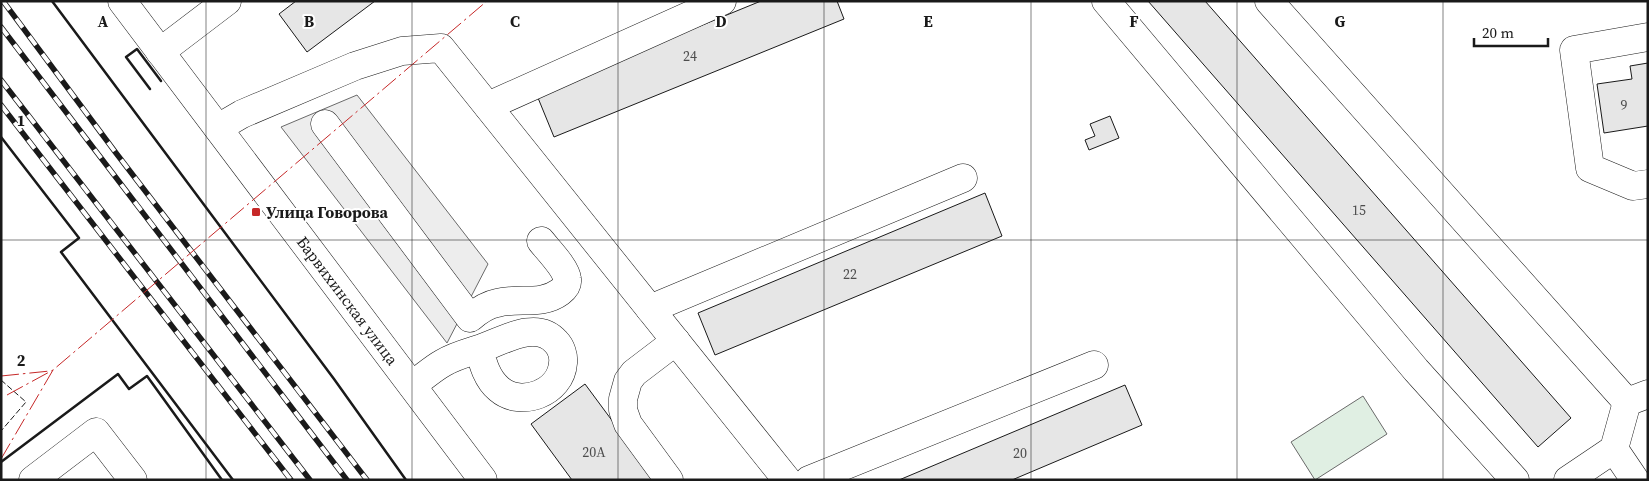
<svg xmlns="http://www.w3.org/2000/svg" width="1649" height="481" font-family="'Source Serif 4',serif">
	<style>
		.green { fill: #e0efe3; stroke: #6a6a6a }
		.parking { fill: #ededed; stroke: #6a6a6a }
		.building { fill: #e6e6e6; stroke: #1a1a1a }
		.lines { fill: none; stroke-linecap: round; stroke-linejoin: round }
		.minor-casing { stroke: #1a1a1a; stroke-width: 29 }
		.minor { stroke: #fff; stroke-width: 28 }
		.rail-casing { stroke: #1a1a1a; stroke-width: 5.5 }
		.rail { stroke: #fff; stroke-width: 4; stroke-dasharray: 11; stroke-linecap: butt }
		.fence { stroke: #1a1a1a; stroke-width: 1; stroke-dasharray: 6 2.5; stroke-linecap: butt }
		.wall { stroke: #1a1a1a; stroke-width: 2.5 }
		.power { stroke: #c62828; stroke-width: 1; stroke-dasharray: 18 4 2.5 4; stroke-linecap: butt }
		.grid { fill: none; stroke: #1a1a1a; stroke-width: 1; stroke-opacity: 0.55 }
		.poi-dot { fill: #c62828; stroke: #fff; stroke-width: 2 }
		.labels { text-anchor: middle; stroke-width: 4; stroke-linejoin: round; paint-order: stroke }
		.number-label { font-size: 14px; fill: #4d4d4d }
		.poi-label { font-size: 16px; font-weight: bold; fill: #1a1a1a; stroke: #fff; text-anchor: start }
		.street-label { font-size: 16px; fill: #1a1a1a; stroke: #fff }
		.grid-label { font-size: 16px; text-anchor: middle; font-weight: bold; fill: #1a1a1a; stroke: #fff; stroke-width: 4; stroke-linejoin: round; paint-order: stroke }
	</style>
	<rect width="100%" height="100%" fill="#fff"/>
	<!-- green -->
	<polygon class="green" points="1363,396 1387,434 1315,480 1291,442"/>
	<!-- parking -->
	<polygon class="parking" points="357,95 488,264 447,343 281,127"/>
	<!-- building -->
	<g class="building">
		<polygon points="296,1 375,1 307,52 279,14"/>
		<polygon points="761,1 837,1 844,19 554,137 536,93"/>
		<polygon points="1148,1 1205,1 1571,418 1538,447"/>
		<polygon points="1648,63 1648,126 1604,133 1597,84 1632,79 1630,66"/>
		<polygon points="1110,116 1119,138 1089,150 1085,140 1095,136 1090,124"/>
		<polygon points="985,193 1002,236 715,355 698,313"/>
		<polygon points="585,384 656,480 572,480 531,424"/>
		<polygon points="1125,385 1142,425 1012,480 899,480"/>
	</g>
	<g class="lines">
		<!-- minor casing -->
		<g class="minor-casing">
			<g id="minor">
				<path id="s1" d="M122,1L483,480"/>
				<polyline points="1106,1 1416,370 1515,480"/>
				<polyline points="1269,1 1627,402"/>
				<polyline points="1648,37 1574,50 1590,168 1633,186 1648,184"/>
				<polyline points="160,52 227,1"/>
				<polyline points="488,106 722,1"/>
				<path d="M325,124L470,318C478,311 486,305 497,303C519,297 541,306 560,292C564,289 568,285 567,279C566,268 548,250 541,241"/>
				<polyline points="218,128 242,114 355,66 402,51 441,48 787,480"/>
				<polyline points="650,309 963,178"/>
				<path d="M412,385C423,378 432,369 443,363C454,356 470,352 482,348C504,340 537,320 556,342C561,347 564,356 563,363C561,393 521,408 499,389C487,379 483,364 479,349"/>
				<polyline points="1614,449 1635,480"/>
				<polyline points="33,480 96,432 133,480"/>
				<polyline points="669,480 628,424 623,410 623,399 628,381 634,373 676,341"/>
				<polyline points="809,480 1094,365"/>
				<polyline points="1568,480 1614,449 1627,402 1648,394"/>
			</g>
		</g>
		<!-- minor -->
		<use href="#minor" class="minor"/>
		<!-- rail casing -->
		<g class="rail-casing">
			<g id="rail">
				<polyline points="3,1 116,153 367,480"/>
				<polyline points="1,27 347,480"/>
				<polyline points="1,80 310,480"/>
				<polyline points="1,105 291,480"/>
			</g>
		</g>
		<!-- rail -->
		<use href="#rail" class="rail"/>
		<!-- fence -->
		<polyline class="fence" points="1,380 26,402 1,431"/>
		<!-- wall -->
		<g class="wall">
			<polyline points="52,1 334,379 406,480"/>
			<polyline points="150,89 126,57 137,49 161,81"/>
			<polyline points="1,137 79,238 61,252 233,480"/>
			<polyline points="1,462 118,374 129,389 147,376 222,480"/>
		</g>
		<!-- power -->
		<g class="power">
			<polyline points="1,376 50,371"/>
			<polyline points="7,395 53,370 487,1"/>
			<polyline points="1,459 53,370"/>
		</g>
	</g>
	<!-- grid -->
	<path class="grid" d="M206,1V480M412,1V480M618,1V480M824,1V480M1031,1V480M1237,1V480M1443,1V480M1,240H1648"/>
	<!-- markers -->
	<rect class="poi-dot" x="251" y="207" width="10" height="10" rx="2.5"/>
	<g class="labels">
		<!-- number labels -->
		<g class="number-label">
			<text x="690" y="61">24</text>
			<text x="1624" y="110">9</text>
			<text x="1359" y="215">15</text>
			<text x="850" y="279">22</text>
			<text x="594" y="457">20А</text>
			<text x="1020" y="458">20</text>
		</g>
		<!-- poi labels -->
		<g class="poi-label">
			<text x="266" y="218">Улица Говорова</text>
		</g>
		<!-- street labels -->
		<g class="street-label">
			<text dy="6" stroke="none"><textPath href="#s1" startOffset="375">Барвихинская улица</textPath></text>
		</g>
	</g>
	<g class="grid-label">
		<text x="103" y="27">A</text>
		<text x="309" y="27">B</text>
		<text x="515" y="27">C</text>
		<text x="721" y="27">D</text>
		<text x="928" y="27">E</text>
		<text x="1134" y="27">F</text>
		<text x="1340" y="27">G</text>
		<text x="21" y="126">1</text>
		<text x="21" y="366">2</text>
	</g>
	<!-- border -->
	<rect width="1649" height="481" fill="none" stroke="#1a1a1a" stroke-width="5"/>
	<!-- scale -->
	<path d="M1474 38v8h74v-8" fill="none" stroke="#1a1a1a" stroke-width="2.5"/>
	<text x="1482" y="38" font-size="15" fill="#1a1a1a" stroke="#ffffff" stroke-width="4" paint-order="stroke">20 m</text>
</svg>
